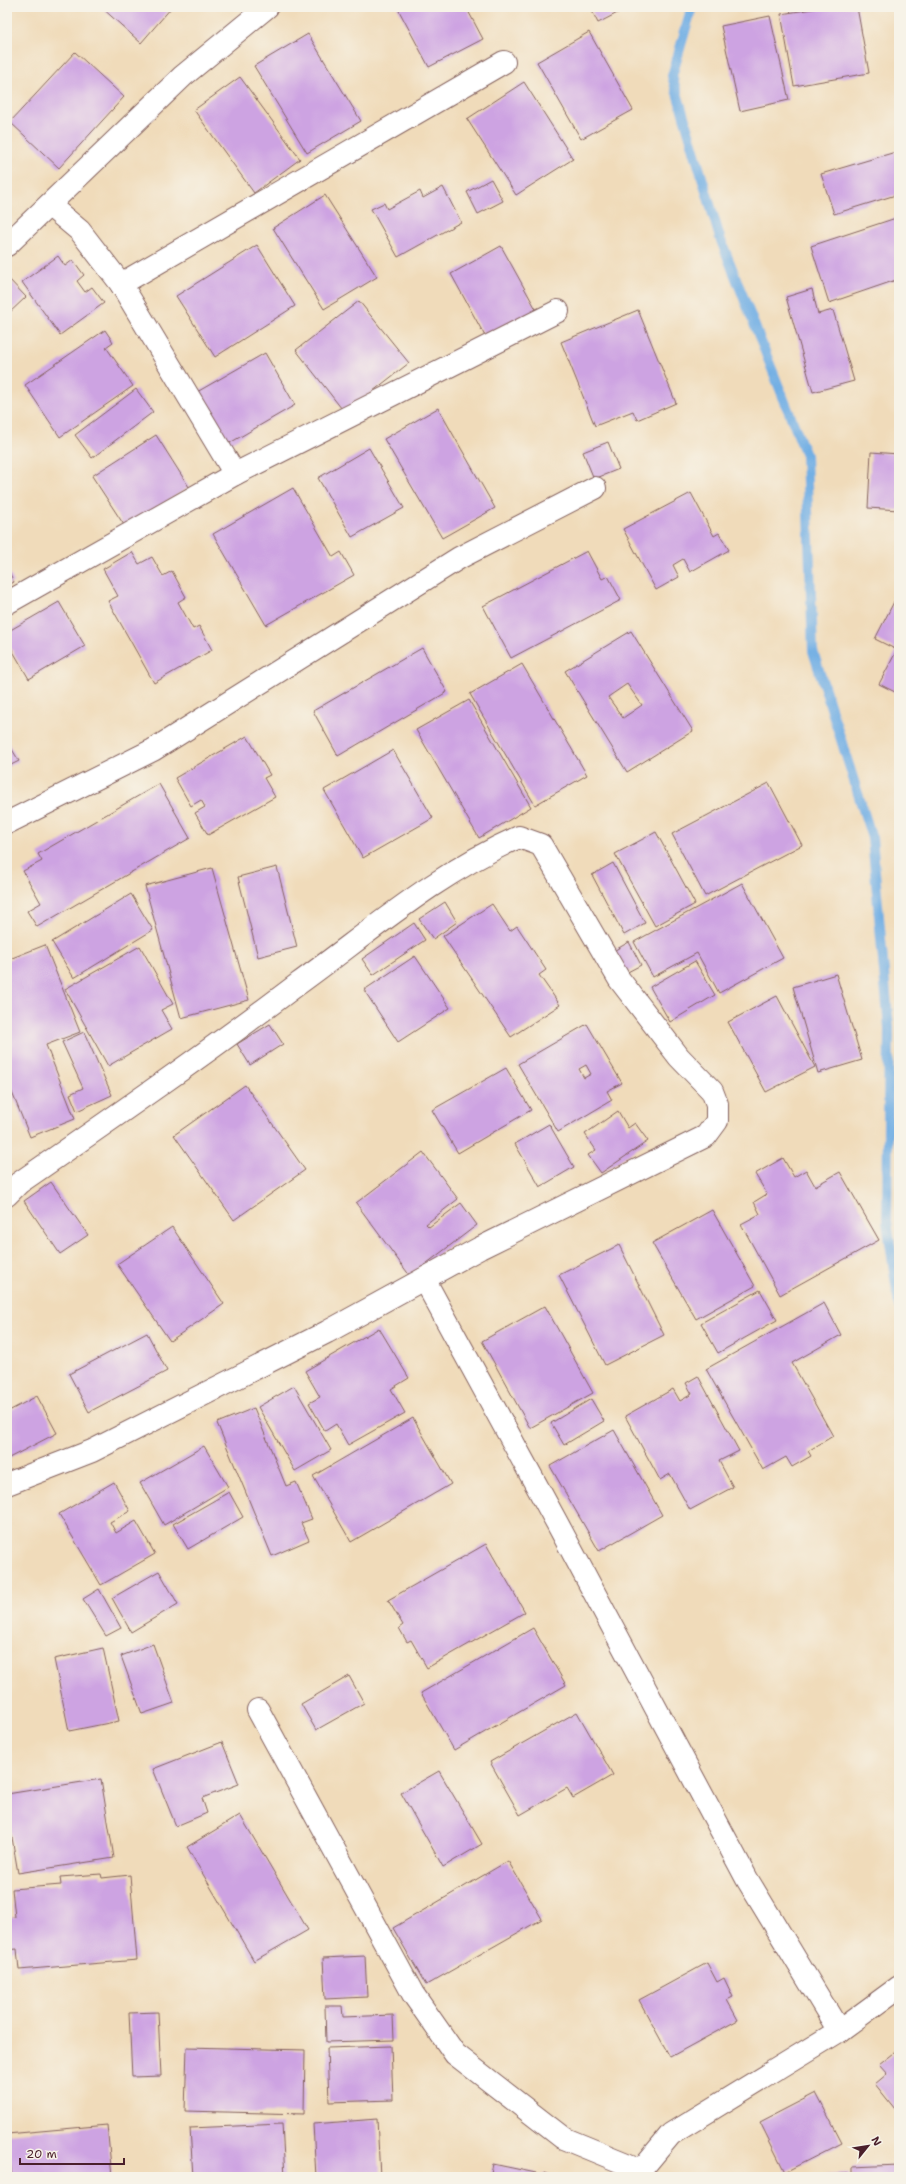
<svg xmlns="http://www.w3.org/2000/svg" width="906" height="2184" font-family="'Shantell Sans',sans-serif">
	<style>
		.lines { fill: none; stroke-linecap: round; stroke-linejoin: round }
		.stream { stroke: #72afe4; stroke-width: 10 }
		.building { fill: #cda3e2; fill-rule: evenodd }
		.minor-casing { stroke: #84615d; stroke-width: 24 }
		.minor { stroke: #fff; stroke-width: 22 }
	</style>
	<rect width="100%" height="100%" fill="#f7f3e8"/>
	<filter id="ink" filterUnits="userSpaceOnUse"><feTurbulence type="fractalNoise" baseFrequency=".025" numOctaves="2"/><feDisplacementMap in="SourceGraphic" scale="8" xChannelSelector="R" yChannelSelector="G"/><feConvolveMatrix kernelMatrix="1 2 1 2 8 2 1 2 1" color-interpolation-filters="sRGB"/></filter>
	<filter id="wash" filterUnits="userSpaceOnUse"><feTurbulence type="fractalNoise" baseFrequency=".012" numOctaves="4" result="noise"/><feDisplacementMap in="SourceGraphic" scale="16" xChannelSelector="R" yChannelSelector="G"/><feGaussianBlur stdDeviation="0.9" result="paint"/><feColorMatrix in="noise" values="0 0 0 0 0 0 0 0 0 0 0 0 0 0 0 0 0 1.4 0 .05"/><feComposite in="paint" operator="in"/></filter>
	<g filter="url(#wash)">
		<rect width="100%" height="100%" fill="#f0dbba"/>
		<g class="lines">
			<!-- stream -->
			<polyline class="stream" points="692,7 672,76 720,238 806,455 813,651 872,838 889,1028 887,1222 899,1306"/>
		</g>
		<g id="blocks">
			<!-- building -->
			<g class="building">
				<polygon points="101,7 172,7 141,43"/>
				<polygon points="397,7 466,7 483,39 429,67"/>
				<polygon points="590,7 629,7 598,23"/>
				<polygon points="825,7 857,7 869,73 794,86 781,14"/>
				<polygon points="770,16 789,100 740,111 721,26"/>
				<polygon points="589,32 633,110 581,139 537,62"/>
				<polygon points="308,34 361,121 307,153 254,66"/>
				<polygon points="75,52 124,97 59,168 10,122"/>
				<polygon points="240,77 300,159 254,193 194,110"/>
				<polygon points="524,82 573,159 516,195 467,119"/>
				<polygon points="899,151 899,194 834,214 821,174"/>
				<polygon points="491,179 503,201 478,214 467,192"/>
				<polygon points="443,187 461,222 398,257 371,209 384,203 387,209 420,191 423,198"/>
				<polygon points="325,195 377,277 324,309 273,228"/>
				<polygon points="899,217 899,279 829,303 811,246"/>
				<polygon points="257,245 295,306 215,357 176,296"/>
				<polygon points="501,246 537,311 486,338 451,274"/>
				<polygon points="58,256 65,266 73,260 84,275 77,281 85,292 92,287 104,303 60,335 22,282"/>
				<polygon points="7,277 26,297 8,314 7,313"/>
				<polygon points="812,289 818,314 833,310 854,381 813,392 786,297"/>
				<polygon points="359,301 409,363 345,413 296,350"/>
				<polygon points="638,310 676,403 637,420 633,411 595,426 561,342"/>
				<polygon points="105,330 113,342 106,347 133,386 60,437 25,385"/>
				<polygon points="265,353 295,405 228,444 197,392"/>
				<polygon points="136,389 153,412 92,458 75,435"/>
				<polygon points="438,408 495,508 442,538 384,439"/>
				<polygon points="156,435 189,487 126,528 92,476"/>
				<polygon points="608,442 619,469 594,479 583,452"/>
				<polygon points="369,448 404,508 352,537 318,478"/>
				<polygon points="871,452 899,454 899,510 868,508"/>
				<polygon points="293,488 333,557 341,552 354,575 266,625 213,534"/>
				<polygon points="691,493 714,536 719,533 729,550 690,572 683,559 673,565 679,577 656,590 623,529"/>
				<polygon points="587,551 602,579 608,576 621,600 511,658 483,606"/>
				<polygon points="132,552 139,564 152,557 163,576 172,571 186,597 178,602 193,629 199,626 212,650 154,683 108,601 118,596 103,569"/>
				<polygon points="7,568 14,582 7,586"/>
				<polygon points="899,592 899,694 879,684 897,650 875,639"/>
				<polygon points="59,602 85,646 29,679 7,641 7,632"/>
				<path d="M631,631L693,731L627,772L565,671ZM627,684L642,705L623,718L608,697Z"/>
				<polygon points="422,648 447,692 338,756 313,711"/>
				<polygon points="522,664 587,775 535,805 470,694"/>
				<polygon points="469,700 531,807 479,838 416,730"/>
				<polygon points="247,736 270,775 264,778 275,797 208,835 195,813 205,807 201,800 191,806 175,778"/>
				<polygon points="7,741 19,761 7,767"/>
				<polygon points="393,750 433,818 363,858 324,790"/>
				<polygon points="769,783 802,845 705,896 672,834"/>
				<polygon points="159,784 190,838 37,927 27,911 41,903 23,871 42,861 38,854"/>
				<polygon points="656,832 695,904 655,926 615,854"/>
				<polygon points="613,863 645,923 624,935 592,875"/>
				<polygon points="277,867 297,947 258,957 238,877"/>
				<polygon points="212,868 249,1000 181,1018 145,886"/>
				<polygon points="742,883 783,958 719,993 697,953 653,977 634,942"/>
				<polygon points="131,894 153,930 74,978 52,942"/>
				<polygon points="445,902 457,922 433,939 419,919"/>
				<polygon points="492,904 510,931 517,926 546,970 539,975 560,1005 511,1037 443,936"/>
				<polygon points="414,923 425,940 373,975 362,959"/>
				<polygon points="629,942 641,965 622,975 610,953"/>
				<polygon points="45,945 80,1032 46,1045 75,1119 30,1137 7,1080 7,960"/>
				<polygon points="140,946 173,1004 161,1010 172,1029 108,1066 65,989"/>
				<polygon points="415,956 450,1008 398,1042 364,990"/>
				<polygon points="695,961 715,995 670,1022 650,987"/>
				<polygon points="836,974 862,1060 818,1073 793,987"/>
				<polygon points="777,996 815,1067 766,1092 728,1022"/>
				<polygon points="270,1024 283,1044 250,1065 237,1044"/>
				<path d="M587,1024L622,1083L607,1091L612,1100L558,1132L518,1064ZM586,1065L591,1074L584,1078L579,1069Z"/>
				<polygon points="84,1032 112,1095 77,1111 70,1094 83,1088 62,1042"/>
				<polygon points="506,1068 531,1110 458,1153 432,1110"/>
				<polygon points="245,1085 305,1170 234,1220 174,1135"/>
				<polygon points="618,1111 628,1128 635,1123 648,1141 601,1173 588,1155 596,1150 585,1134"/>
				<polygon points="549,1124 574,1167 540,1187 515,1144"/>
				<polygon points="423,1152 458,1199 426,1224 429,1227 461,1203 477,1225 410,1276 356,1203"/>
				<polygon points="783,1158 794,1177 806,1170 815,1186 840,1172 879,1240 780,1295 741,1224 760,1214 754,1202 767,1194 755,1174"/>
				<polygon points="51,1182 88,1235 60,1254 24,1201"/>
				<polygon points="712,1210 755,1286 696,1319 652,1243"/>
				<polygon points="172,1227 224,1304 170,1341 117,1264"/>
				<polygon points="619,1245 664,1335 605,1365 559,1275"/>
				<polygon points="760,1290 777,1320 718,1353 701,1323"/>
				<polygon points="824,1303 841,1335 792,1363 833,1436 808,1451 811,1456 792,1467 786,1457 763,1470 706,1369"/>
				<polygon points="545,1306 593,1393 530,1428 482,1341"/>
				<polygon points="379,1328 409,1378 391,1389 405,1413 348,1445 336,1424 325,1431 309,1403 320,1397 305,1371"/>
				<polygon points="147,1333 167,1371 89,1412 69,1374"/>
				<polygon points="698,1376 739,1451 719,1461 733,1487 690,1510 670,1474 660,1480 625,1416 673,1389 680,1401 692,1394 686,1383"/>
				<polygon points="294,1386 331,1450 295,1471 258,1407"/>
				<polygon points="37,1396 57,1433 7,1459 7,1412"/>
				<polygon points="591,1399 604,1421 564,1445 551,1423"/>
				<polygon points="254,1408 286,1486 296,1482 312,1519 301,1523 309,1540 272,1556 217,1423"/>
				<polygon points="413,1418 451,1484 351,1542 313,1476"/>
				<polygon points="614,1430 662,1515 599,1551 550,1466"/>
				<polygon points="204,1446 228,1487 164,1525 140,1483"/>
				<polygon points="114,1482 130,1511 110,1522 116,1533 136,1521 155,1554 101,1585 59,1514"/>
				<polygon points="229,1492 243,1517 188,1549 173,1524"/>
				<polygon points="486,1544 525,1612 427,1668 411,1640 407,1642 399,1628 403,1625 388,1600"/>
				<polygon points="159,1571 178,1604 131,1632 112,1598"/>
				<polygon points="99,1589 121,1628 106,1636 83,1599"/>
				<polygon points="533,1628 566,1685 454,1750 421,1693"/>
				<polygon points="153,1644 174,1703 142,1714 121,1656"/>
				<polygon points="103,1648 119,1721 69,1731 54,1659"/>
				<polygon points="349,1676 364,1703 316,1730 301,1704"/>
				<polygon points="577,1712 613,1775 573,1798 567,1788 520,1815 490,1762"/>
				<polygon points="222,1742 239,1784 202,1798 207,1813 176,1826 153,1769"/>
				<polygon points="439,1771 482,1844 443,1867 401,1793"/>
				<polygon points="101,1779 114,1858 18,1873 7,1808 7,1794"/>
				<polygon points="240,1815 308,1930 254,1961 187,1847"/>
				<polygon points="508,1861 542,1919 426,1985 393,1928"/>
				<polygon points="101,1874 102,1878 130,1875 137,1960 19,1970 17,1949 7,1950 7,1918 15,1917 12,1889 61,1885 60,1877"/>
				<polygon points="365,1956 367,1997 325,1999 323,1958"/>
				<polygon points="707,1963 717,1982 724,1978 733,1997 727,2000 738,2020 670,2057 639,2000"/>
				<polygon points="325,2006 342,2006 343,2017 393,2015 394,2040 326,2042"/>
				<polygon points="158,2012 161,2076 132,2077 129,2013"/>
				<polygon points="391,2046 393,2100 329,2102 327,2048"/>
				<polygon points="187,2047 305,2050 304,2114 185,2111"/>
				<polygon points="899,2049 899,2114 875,2084 887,2074 879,2065"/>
				<polygon points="816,2093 842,2143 785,2172 760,2122"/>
				<polygon points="377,2119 380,2177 316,2177 313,2124"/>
				<polygon points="282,2124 285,2177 193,2177 190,2128"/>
				<polygon points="107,2125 112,2177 12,2177 7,2134"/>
				<polygon points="493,2164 536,2173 536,2177 490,2177"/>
				<polygon points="899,2165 899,2177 852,2177 852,2167"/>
				<polygon points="544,2173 554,2177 543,2177"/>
				<polygon points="848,2174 848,2177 827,2177 826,2175"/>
			</g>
		</g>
	</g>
	<g filter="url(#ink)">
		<use href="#blocks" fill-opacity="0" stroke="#84615d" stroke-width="1"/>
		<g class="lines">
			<!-- minor casing -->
			<g class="minor-casing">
				<g id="minor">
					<polyline points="49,205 80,231 121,284 235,474"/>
					<polyline points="7,245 183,76 267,7"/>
					<polyline points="121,284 504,62"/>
					<polyline points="7,603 235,474 558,311"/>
					<polyline points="7,823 153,750 459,558 595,488"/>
					<path d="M7,1195L19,1183C113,1118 207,1053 298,984C370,932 437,873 519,837L541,845L619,979L679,1057L712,1091L717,1104V1121L706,1136L480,1248L327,1332L92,1451L7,1484"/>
					<polyline points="424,1279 557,1523 747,1879 839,2031"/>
					<polyline points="258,1710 413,1994 455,2054 563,2138 641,2170"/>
					<polyline points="638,2177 641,2170 671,2134 839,2031 899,1987"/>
				</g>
			</g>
			<!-- minor -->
			<use href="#minor" class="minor"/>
		</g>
	</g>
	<!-- margin -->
	<rect width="906" height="2184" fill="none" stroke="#f7f3e8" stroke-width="24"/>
	<!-- north arrow -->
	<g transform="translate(868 2146) rotate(60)" stroke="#f7f3e8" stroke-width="3" paint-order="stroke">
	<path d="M0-3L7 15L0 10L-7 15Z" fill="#4a1f2b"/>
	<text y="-6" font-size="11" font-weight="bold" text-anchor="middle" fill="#4a1f2b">N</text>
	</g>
	<!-- scale -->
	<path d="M20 2158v6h104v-6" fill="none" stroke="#4a1f2b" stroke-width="2"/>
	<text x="26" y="2158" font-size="12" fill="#4a1f2b" stroke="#f7f3e8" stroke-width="3" paint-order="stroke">20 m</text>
</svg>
